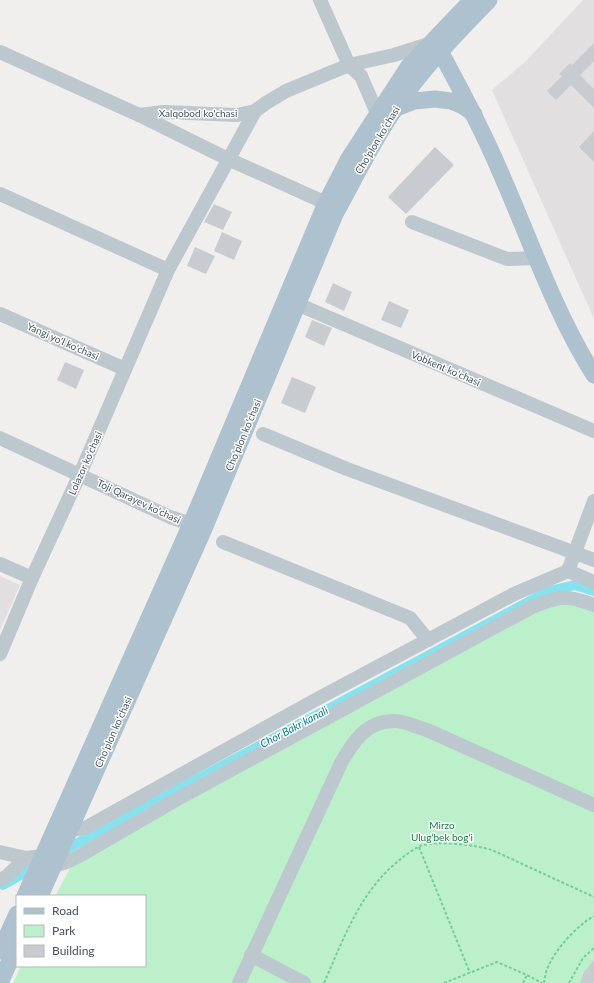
<svg xmlns="http://www.w3.org/2000/svg" width="594" height="983" font-family="Lato,sans-serif">
	<style>
		.education { fill: #e2dfe0 }
		.green { fill: #bbf0ca }
		.lines { fill: none; stroke-linecap: round; stroke-linejoin: round }
		.canal { stroke: #87e2ee; stroke-width: 10 }
		.building { fill: #c8ccd1 }
		.path { stroke: #72cf98; stroke-width: 2; stroke-dasharray: 3 2; stroke-linecap: butt }
		.minor { stroke: #bcc7ce; stroke-width: 14 }
		.major { stroke: #adc1ce; stroke-width: 17 }
		.labels { text-anchor: middle; stroke-width: 3; stroke-linejoin: round; paint-order: stroke }
		.street-label { font-size: 10px; fill: #46535c; stroke: #fff }
		.park-label { font-size: 10px; fill: #147f40; stroke: #fff }
		.water-label { font-size: 11px; font-style: italic; fill: #0b7e8d; stroke: #fff }
	</style>
	<rect width="100%" height="100%" fill="#f1eeee"/>
	<!-- education -->
	<g class="education">
		<polygon points="583,0 594,0 594,319 492,90 525,62"/>
		<polygon points="0,576 20,585 0,630"/>
	</g>
	<!-- green -->
	<polygon class="green" points="557,601 594,608 594,983 13,983 21,966 145,966 145,896 55,896 72,865 107,844"/>
	<g class="lines">
		<!-- canal -->
		<g class="canal">
			<polyline points="61,852 549,591 575,585 594,591"/>
			<polyline points="3,885 38,865"/>
		</g>
	</g>
	<!-- building -->
	<g class="building">
		<polygon points="594,43 594,61 580,75 594,89 594,108 571,85 556,100 547,91 562,76 559,74 570,63 572,65"/>
		<polygon points="594,131 594,162 579,147"/>
		<polygon points="435,147 454,165 406,214 388,197"/>
		<polygon points="214,204 232,212 223,230 204,222"/>
		<polygon points="222,232 242,241 234,260 214,251"/>
		<polygon points="195,247 215,256 206,274 187,266"/>
		<polygon points="333,283 352,292 344,311 325,302"/>
		<polygon points="389,301 409,310 401,328 381,320"/>
		<polygon points="312,320 332,328 324,346 305,337"/>
		<polygon points="65,362 84,370 76,389 57,380"/>
		<polygon points="292,377 316,387 305,413 281,403"/>
		<polygon points="594,960 594,983 580,983 584,972"/>
	</g>
	<g class="lines">
		<!-- path -->
		<g class="path">
			<polyline points="419,847 470,973"/>
			<path d="M324,983C344,938 359,894 397,862C404,856 412,850 420,846C437,840 475,845 492,850L594,897"/>
			<polyline points="444,983 497,962 527,975 542,983"/>
			<polyline points="523,983 527,975"/>
			<path d="M544,983C545,977 546,970 549,965C557,947 578,925 594,916"/>
			<polyline points="569,983 583,958 594,948"/>
		</g>
		<!-- minor -->
		<g class="minor">
			<polyline points="320,0 349,65 361,76 377,113"/>
			<polyline points="0,52 139,115 164,112 237,115 255,111 266,103 286,91 349,65 394,55 429,44"/>
			<polyline points="139,115 228,159 326,203"/>
			<polyline points="0,194 168,270"/>
			<polyline points="412,222 507,259 537,258"/>
			<polyline points="297,304 594,431"/>
			<polyline points="0,314 125,369"/>
			<polyline points="263,434 347,469 594,560"/>
			<polyline points="0,438 170,517 191,524"/>
			<polyline points="223,542 410,618 428,640"/>
			<polyline points="0,564 32,578"/>
			<polyline points="568,571 594,501"/>
			<polyline points="0,654 32,578 80,474 168,270 255,111"/>
			<polyline points="70,830 85,828 317,699 514,594 568,571 594,582"/>
			<polyline points="0,852 26,858 44,856"/>
			<path d="M53,866L67,862L81,855L181,797L532,607C560,596 565,594 594,605"/>
			<polyline points="0,880 7,876 26,858"/>
			<polyline points="251,955 304,983"/>
			<path d="M239,983L341,763C353,742 366,721 394,721C405,721 416,727 427,730L594,805"/>
		</g>
		<!-- major -->
		<g class="major">
			<path d="M431,45L440,51C462,92 484,133 502,176C531,242 555,313 594,375"/>
			<polyline points="396,108 414,101 435,99 451,101 463,106 474,114"/>
			<polyline points="25,896 191,524 326,203 348,160 409,66 472,0"/>
			<path d="M40,896L203,531L335,214C352,183 368,151 387,121C415,76 452,38 489,0"/>
			<polyline points="0,951 17,914"/>
			<polyline points="0,983 17,945"/>
		</g>
	</g>
	<g class="labels">
		<!-- street labels -->
		<g class="street-label">
			<text x="198" y="117">Xalqobod ko'chasi</text>
			<text transform="translate(377 140) rotate(-59)" y="4">Choʻplon koʻchasi</text>
			<text transform="translate(63 341) rotate(24)" y="4">Yangi yo'l ko'chasi</text>
			<text transform="translate(446 368) rotate(23)" y="4">Vobkent koʻchasi</text>
			<text transform="translate(243 435) rotate(-67)" y="4">Choʻplon koʻchasi</text>
			<text transform="translate(85 463) rotate(-66)" y="4">Lolazor ko'chasi</text>
			<text transform="translate(139 501) rotate(25)" y="4">Toji Qarayev ko'chasi</text>
			<text transform="translate(113 732) rotate(-66)" y="4">Choʻplon koʻchasi</text>
		</g>
		<!-- park labels -->
		<g class="park-label">
			<text x="442" y="829">Mirzo<tspan x="442" dy="12">Ulugʻbek bogʻi</tspan></text>
		</g>
		<!-- water labels -->
		<g class="water-label">
			<text transform="translate(294 727) rotate(-28)" y="4">Chor Bakr kanali</text>
		</g>
	</g>
	<!-- legend -->
	<rect x="16" y="895" width="130" height="72" fill="#ffffff" stroke="#b5babe"/>
	<rect x="24" y="908" width="20" height="6" fill="#adc1ce" stroke="#b5babe"/>
	<text x="52" y="915" font-size="12" fill="#46535c">Road</text>
	<rect x="24" y="925" width="20" height="12" fill="#bbf0ca" stroke="#b5babe"/>
	<text x="52" y="935" font-size="12" fill="#46535c">Park</text>
	<rect x="24" y="945" width="20" height="12" fill="#c8ccd1" stroke="#b5babe"/>
	<text x="52" y="955" font-size="12" fill="#46535c">Building</text>
</svg>
